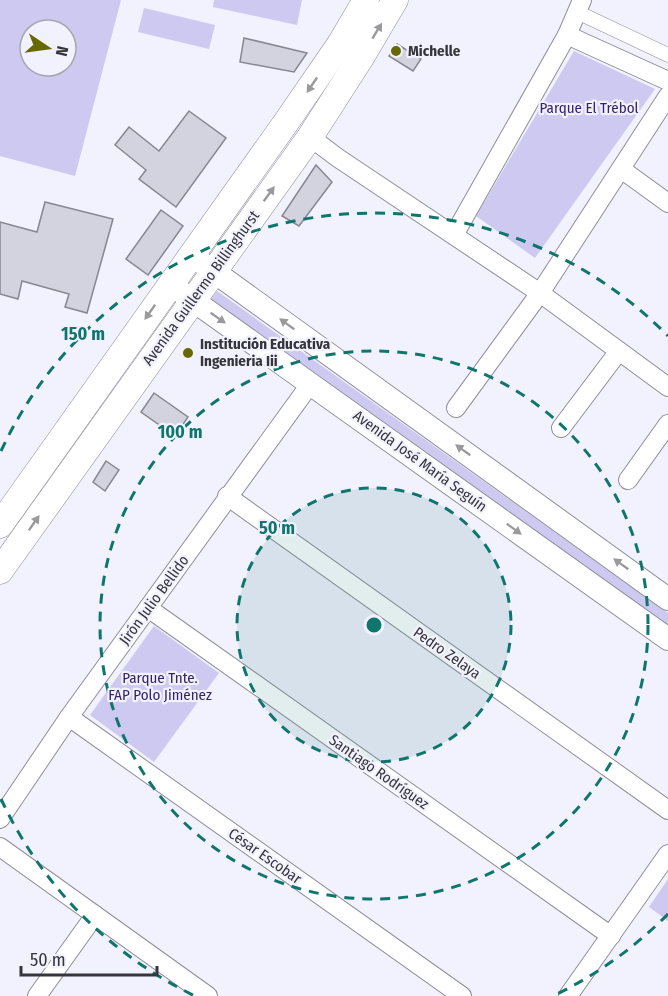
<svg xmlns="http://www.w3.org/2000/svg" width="668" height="996" font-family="'Fira Sans Condensed',sans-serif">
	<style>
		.green { fill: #cdc9f1; fill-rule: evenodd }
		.building { fill: #d3d2df; stroke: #878691; stroke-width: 1.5 }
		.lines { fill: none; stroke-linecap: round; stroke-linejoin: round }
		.pedestrian-casing { stroke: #8f8e99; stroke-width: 15 }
		.minor-casing { stroke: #8f8e99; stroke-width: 20 }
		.tertiary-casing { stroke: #8f8e99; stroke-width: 24 }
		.secondary-casing { stroke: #8f8e99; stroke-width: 27 }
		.pedestrian { stroke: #fff; stroke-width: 14 }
		.minor { stroke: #fff; stroke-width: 18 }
		.tertiary { stroke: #fff; stroke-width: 22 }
		.secondary { stroke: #fff; stroke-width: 26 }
		.oneway { fill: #9a9a9c }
		.ring { fill: none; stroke: #0f766e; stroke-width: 3; stroke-dasharray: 10 8 }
		.poi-dot { fill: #686803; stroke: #f2f1fe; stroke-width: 2 }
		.labels { text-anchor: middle; stroke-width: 4.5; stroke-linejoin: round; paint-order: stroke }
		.poi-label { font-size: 15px; font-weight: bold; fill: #36353a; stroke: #f2f1fe; text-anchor: start }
		.park-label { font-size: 15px; fill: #36236b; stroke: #f2f1fe }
		.street-label { font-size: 15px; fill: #36353a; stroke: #f2f1fe }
		.centre { fill: #0f766e; stroke: #f2f1fe; stroke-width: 3 }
		.ring-label { font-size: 18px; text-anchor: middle; font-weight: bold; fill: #0f766e; stroke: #f2f1fe; stroke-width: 4.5; stroke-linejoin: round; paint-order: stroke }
	</style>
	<rect width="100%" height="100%" fill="#f2f1fe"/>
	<!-- green -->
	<g class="green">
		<path d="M0,0H121L75,176L0,156ZM30,30H66V66H30Z"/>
		<polygon points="214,0 302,0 297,25 213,7"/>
		<polygon points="144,8 215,25 209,49 138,32"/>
		<polygon points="574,51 655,89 535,258 476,216"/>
		<polygon points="217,291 668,613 668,632 210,301"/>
		<polygon points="154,626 219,673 154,762 90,715"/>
		<polygon points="668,879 668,921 649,907"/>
	</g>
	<!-- building -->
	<g class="building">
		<polygon points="244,38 307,53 294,72 240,62"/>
		<polygon points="397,44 421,59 413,71 389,56"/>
		<polygon points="189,111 226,138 176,207 139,179 146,170 115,145 129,127 159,151"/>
		<polygon points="316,165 332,182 299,226 282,216"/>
		<polygon points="45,202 113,219 87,313 65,307 69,294 22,281 18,299 0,294 0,222 37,232"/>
		<polygon points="161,210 183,226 148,275 126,259"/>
		<polygon points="154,393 188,417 175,436 141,412"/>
		<polygon points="106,461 119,470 105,491 93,482"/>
	</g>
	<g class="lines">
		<!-- pedestrian casing -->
		<g class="pedestrian-casing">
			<polyline id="pedestrian" points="577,12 668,55"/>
		</g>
		<!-- minor casing -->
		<g class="minor-casing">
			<g id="minor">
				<polyline points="567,35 668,81"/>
				<polyline points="310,137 338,158 540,293 668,387"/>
				<polyline points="621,169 668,203"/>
				<polyline points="454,235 567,35 582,0"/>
				<polyline points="456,408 540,293 668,96"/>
				<polyline points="561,428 619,351"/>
				<polyline points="628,480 668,424"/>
				<polyline points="227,496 668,810"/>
				<polyline points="148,608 611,936"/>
				<polyline points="69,717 462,996"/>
				<polyline points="0,819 69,717 311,383"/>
				<polyline points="0,847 208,996"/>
				<polyline points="37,996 95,915"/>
				<polyline points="568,996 668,854"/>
			</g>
		</g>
		<!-- tertiary casing -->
		<g class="tertiary-casing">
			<g id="tertiary">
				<polyline points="191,255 668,599"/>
				<polyline points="170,284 668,639"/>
			</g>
		</g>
		<!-- secondary casing -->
		<g class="secondary-casing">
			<g id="secondary">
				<polyline points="0,525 287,121 340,44 366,0"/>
				<polyline points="0,571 310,137 362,56 395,0"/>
			</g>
		</g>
		<!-- pedestrian -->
		<use href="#pedestrian" class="pedestrian"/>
		<!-- minor -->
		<use href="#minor" class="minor"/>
		<!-- tertiary -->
		<use href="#tertiary" class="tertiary"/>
		<!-- secondary -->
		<use href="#secondary" class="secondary"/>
	</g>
	<!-- one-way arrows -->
	<defs><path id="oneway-solid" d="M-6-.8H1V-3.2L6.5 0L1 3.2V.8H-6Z" transform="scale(1.5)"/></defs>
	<g class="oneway">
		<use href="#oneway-solid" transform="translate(377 31) rotate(-59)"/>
		<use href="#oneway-solid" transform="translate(312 85) rotate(124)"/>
		<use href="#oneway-solid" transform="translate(269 194) rotate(-54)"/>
		<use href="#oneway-solid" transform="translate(150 312) rotate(125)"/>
		<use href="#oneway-solid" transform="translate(218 318) rotate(35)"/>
		<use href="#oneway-solid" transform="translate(287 324) rotate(-144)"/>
		<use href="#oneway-solid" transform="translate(463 450) rotate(-144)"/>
		<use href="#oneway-solid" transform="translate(34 523) rotate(-55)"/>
		<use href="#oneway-solid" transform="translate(514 529) rotate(36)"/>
		<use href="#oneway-solid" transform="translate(621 564) rotate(-144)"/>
	</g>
	<!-- distance rings -->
	<circle cx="374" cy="625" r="137" fill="#0f766e" fill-opacity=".12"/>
	<g class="ring">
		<circle cx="374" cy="625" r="137"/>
		<circle cx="374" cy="625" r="274"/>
		<path d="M668 914A412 412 0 0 1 555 995M193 995A412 412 0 0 1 1 799M1 451A412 412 0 0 1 668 336"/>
	</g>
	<!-- markers -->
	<g class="poi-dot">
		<circle cx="396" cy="51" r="6"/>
		<circle cx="188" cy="353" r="6"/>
	</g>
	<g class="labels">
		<!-- poi labels -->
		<g class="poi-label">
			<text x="408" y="56">Michelle</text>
			<text x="200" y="349">Institución Educativa<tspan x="200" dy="17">Ingenieria Iii</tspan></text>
		</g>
		<!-- park labels -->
		<g class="park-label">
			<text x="589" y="113">Parque El Trébol</text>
			<text x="160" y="683">Parque Tnte.<tspan x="160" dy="17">FAP Polo Jiménez</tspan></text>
		</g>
		<!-- street labels -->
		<g class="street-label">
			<text transform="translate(201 288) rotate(-54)" y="5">Avenida Guillermo Billinghurst</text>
			<text transform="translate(420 461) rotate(36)" y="5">Avenida José María Seguín</text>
			<text transform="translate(154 600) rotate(-54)" y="5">Jirón Julio Bellido</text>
			<text transform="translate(447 653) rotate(35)" y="5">Pedro Zelaya</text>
			<text transform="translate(379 772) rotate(35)" y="5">Santiago Rodríguez</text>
			<text transform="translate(265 856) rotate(35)" y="5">César Escobar</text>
		</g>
	</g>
	<circle cx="374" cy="625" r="9" class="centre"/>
	<g class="ring-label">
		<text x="83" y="340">150 m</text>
		<text x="180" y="438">100 m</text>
		<text x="277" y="534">50 m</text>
	</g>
	<!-- north arrow -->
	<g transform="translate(48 48) rotate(103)"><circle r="28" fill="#f2f1fe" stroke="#a7a6b0" stroke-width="1.5"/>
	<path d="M0-4.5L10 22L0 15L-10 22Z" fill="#686803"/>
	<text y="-9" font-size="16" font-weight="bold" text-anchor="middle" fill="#36353a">N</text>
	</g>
	<!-- scale -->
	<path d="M21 966v9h136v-9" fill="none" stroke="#36353a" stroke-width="3"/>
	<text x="30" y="966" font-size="18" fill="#36353a" stroke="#f2f1fe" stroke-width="4.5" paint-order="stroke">50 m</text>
</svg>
